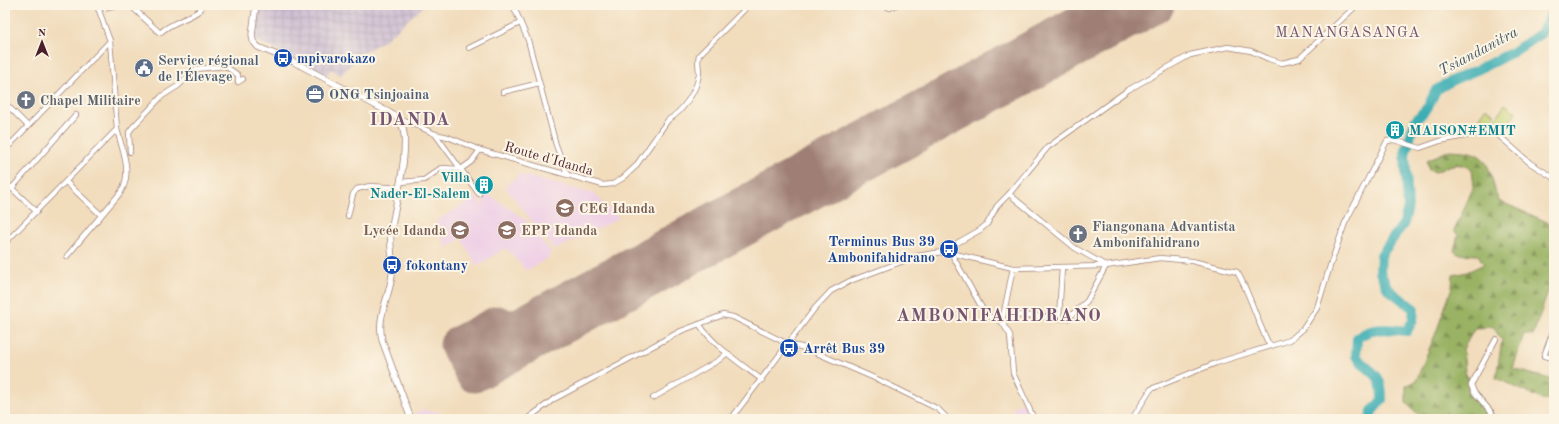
<svg xmlns="http://www.w3.org/2000/svg" width="1559" height="424" font-family="'Old Standard TT',serif">
	<style>
		.built { fill: #efd0e6 }
		.industrial { fill: url(#industrial-grid) }
		.green { fill: #c2d071; stroke: #86784e }
		.forest { fill: url(#forest-firs); stroke: #726847 }
		.lines { fill: none; stroke-linecap: round; stroke-linejoin: round }
		.river { stroke: #3caeb4; stroke-width: 10 }
		.runway { stroke: #9e7e74; stroke-width: 37 }
		.minor-casing { stroke: #9e7e74; stroke-width: 6 }
		.tertiary-casing { stroke: #9e7e74; stroke-width: 7 }
		.minor { stroke: #fff; stroke-width: 4.5 }
		.tertiary { stroke: #fff; stroke-width: 5.5 }
		.labels { text-anchor: middle; stroke-width: 4; stroke-linejoin: round; paint-order: stroke }
		.transit-label { font-size: 14px; font-weight: bold; fill: #164399; stroke: #fcf5e5; text-anchor: start }
		.service-label { font-size: 14px; font-weight: bold; fill: #4e5e75; stroke: #fcf5e5; text-anchor: start }
		.worship-label { font-size: 14px; font-weight: bold; fill: #5b616d; stroke: #fcf5e5; text-anchor: start }
		.culture-label { font-size: 14px; font-weight: bold; fill: #0d838f; stroke: #fcf5e5; text-anchor: start }
		.street-label { font-size: 14px; fill: #4a1f2b; stroke: #fcf5e5 }
		.education-label { font-size: 14px; font-weight: bold; fill: #785e54; stroke: #fcf5e5; text-anchor: start }
		.neighbourhood-label { font-size: 15px; letter-spacing: 1px; fill: #765572; stroke: #fcf5e5 }
		.water-label { font-size: 15px; font-style: italic; fill: #445862; stroke: #fcf5e5 }
		.district-label { font-size: 18px; font-weight: bold; letter-spacing: 1px; fill: #765572; stroke: #fcf5e5 }
	</style>
	<defs>
		<pattern id="industrial-grid" width="8" height="8" patternUnits="userSpaceOnUse"><rect width="8" height="8" fill="#cdbed2"/><path d="M0 4h8M4 0v8" fill="none" stroke="#b2a3b4"/></pattern>
		<pattern id="forest-firs" width="22" height="20" patternUnits="userSpaceOnUse"><rect width="22" height="20" fill="#99b263"/><path d="M5 1l3.5 6h-7zM16 11l3.5 6h-7z" fill="#7f9052"/></pattern>
	</defs>
	<rect width="100%" height="100%" fill="#fcf5e5"/>
	<filter id="ink" filterUnits="userSpaceOnUse"><feTurbulence type="fractalNoise" baseFrequency=".025" numOctaves="2"/><feDisplacementMap in="SourceGraphic" scale="8" xChannelSelector="R" yChannelSelector="G"/><feConvolveMatrix kernelMatrix="1 2 1 2 8 2 1 2 1" color-interpolation-filters="sRGB"/></filter>
	<filter id="wash" filterUnits="userSpaceOnUse"><feTurbulence type="fractalNoise" baseFrequency=".012" numOctaves="4" result="noise"/><feDisplacementMap in="SourceGraphic" scale="16" xChannelSelector="R" yChannelSelector="G"/><feGaussianBlur stdDeviation="0.9" result="paint"/><feColorMatrix in="noise" values="0 0 0 0 0 0 0 0 0 0 0 0 0 0 0 0 0 1.4 0 .05"/><feComposite in="paint" operator="in"/></filter>
	<g filter="url(#wash)">
		<rect width="100%" height="100%" fill="#f1dcbc"/>
		<!-- built -->
		<g class="built">
			<polygon points="519,174 594,194 619,218 555,250 505,187"/>
			<polygon points="485,192 525,219 551,252 548,258 526,271 506,248 477,266 461,238 447,249 435,222 477,196 482,207 484,200 482,193"/>
			<polygon points="1026,402 1034,419 1016,419 1013,407"/>
			<polygon points="427,409 428,412 438,411 438,419 416,419 414,413"/>
		</g>
		<!-- industrial -->
		<polygon class="industrial" points="260,5 425,5 385,40 361,54 341,75 331,69 327,75 255,40"/>
		<!-- green -->
		<g class="green">
			<polygon points="1505,104 1516,112 1503,132 1492,125"/>
			<polygon points="1486,108 1495,114 1485,130 1476,123"/>
		</g>
		<!-- forest -->
		<path class="forest" d="M1450,150C1457,151 1466,150 1473,153C1493,159 1491,185 1499,201L1554,225V275L1533,335L1524,334L1513,369L1554,380V399L1543,400L1496,378L1502,340L1493,327L1475,328L1463,349L1465,372L1474,392L1497,419H1427L1419,415L1406,403V386L1416,381L1437,330L1452,287L1453,275L1467,272L1484,264L1478,255L1458,254L1454,251L1458,235L1454,231L1474,186L1472,169C1457,161 1450,165 1436,172L1429,170L1427,160Z"/>
		<g class="lines">
			<!-- river -->
			<path class="river" d="M1370,419L1372,411L1382,400C1382,369 1371,376 1356,356L1357,338C1373,326 1388,329 1407,331L1413,320L1414,309L1388,289L1380,272L1381,255L1404,223L1408,207L1405,154L1415,121L1428,107L1436,90L1453,80L1477,70L1513,52L1540,34L1550,18L1553,5"/>
			<!-- runway -->
			<polyline class="runway" points="1113,5 512,330 498,324 458,345 474,374 1156,5"/>
		</g>
	</g>
	<g filter="url(#ink)">
		<g class="lines">
			<!-- minor casing -->
			<g class="minor-casing">
				<g id="minor">
					<path d="M130,5L160,33C171,22 187,20 200,10L201,5"/>
					<polyline points="513,5 528,40 556,145 567,174"/>
					<polyline points="883,5 890,8 896,5"/>
					<polyline points="98,9 117,5"/>
					<polyline points="469,48 520,23"/>
					<polyline points="503,92 539,83"/>
					<polyline points="5,103 28,126"/>
					<path d="M400,121H407L435,134L448,137L480,150L603,185L613,184L623,178L635,167L668,120C682,112 697,91 699,74C699,67 697,61 699,55L744,10L747,5"/>
					<polyline points="435,134 479,194"/>
					<polyline points="5,137 11,144"/>
					<polyline points="5,150 110,41"/>
					<polyline points="130,152 129,132 132,128 162,96 178,86 196,69 225,66 238,75 238,82 243,79"/>
					<polyline points="5,182 37,212"/>
					<polyline points="66,182 101,215"/>
					<polyline points="401,182 424,180 441,168 461,169 471,162 480,150"/>
					<polyline points="12,188 76,115"/>
					<polyline points="1009,194 1075,248 1105,265"/>
					<polyline points="348,216 353,194 357,189 370,186 400,188"/>
					<polyline points="5,243 117,129 110,41 97,5"/>
					<polyline points="951,253 957,243 980,230 987,224 997,206 1009,194 1048,147 1128,90 1190,55 1228,47 1251,51 1269,59 1282,63 1299,59 1357,5"/>
					<polyline points="951,253 986,315 1002,322 1010,335 1013,373 1034,419"/>
					<path d="M67,256L121,192C133,172 122,150 117,129"/>
					<polyline points="1059,318 1062,267"/>
					<polyline points="1002,322 1020,315 1067,319 1087,301 1106,266"/>
					<polyline points="1002,322 1013,268"/>
					<path d="M699,324C715,347 740,363 762,380"/>
					<polyline points="1554,329 1544,356 1554,358"/>
					<polyline points="653,398 719,360 727,353"/>
					<polyline points="527,419 554,399 681,331 723,315 733,317 788,344 805,348 879,380 938,409 948,419"/>
					<path d="M731,419L815,308L831,291L850,281L917,256L942,252L951,253L1013,268L1106,266L1160,258L1192,261L1237,272C1251,295 1257,323 1270,346"/>
					<polyline points="1132,419 1151,389 1216,363 1290,340 1303,329 1317,308 1330,266 1345,223 1387,141 1394,140 1420,148 1440,141 1484,132 1496,133 1530,163 1554,178"/>
					<polyline points="1488,419 1492,413 1474,392 1471,385 1496,339"/>
				</g>
			</g>
			<!-- tertiary casing -->
			<g class="tertiary-casing">
				<path id="tertiary" d="M256,5L252,34L253,41L258,47L294,62L390,113C393,115 398,118 400,121C413,140 394,209 391,232C389,249 395,265 391,281C387,302 377,318 382,340L411,419"/>
			</g>
			<!-- minor -->
			<use href="#minor" class="minor"/>
			<!-- tertiary -->
			<use href="#tertiary" class="tertiary"/>
		</g>
	</g>
	<!-- icons -->
	<defs>
		<g id="bus-disc" transform="scale(1)"><circle r="9.5" fill="#1a4fb4" stroke="#fcf5e5"/><path d="M-5-6H5V4H4V6H2V4H-2V6H-4V4H-5ZM-3.5-4V0h7V-4ZM-3.5 1.2v1.5H-2V1.2ZM2 1.2v1.5H3.5V1.2Z" fill="#fff"/></g>
		<g id="civic-disc" transform="scale(1)"><circle r="9.5" fill="#5c6f8a" stroke="#fcf5e5"/><path d="M-.6-6.5H3V-4.5H.6V-3L4-1V1h2V6H-6V1h2V-1L-.6-3ZM-1.2 2.5V6h2.4V2.5Z" fill="#fff"/></g>
		<g id="office-disc" transform="scale(1)"><circle r="9.5" fill="#5c6f8a" stroke="#fcf5e5"/><path d="M-6-3h4V-5.5h4V-3h4V5H-6ZM-1-4.5V-3h2v-1.5ZM-6 0V1H6V0Z" fill="#fff"/></g>
		<g id="church-disc" transform="scale(1)"><circle r="9.5" fill="#6b7280" stroke="#fcf5e5"/><path d="M-1.2-6h2.4v3.5h3.3v2.4h-3.3V6h-2.4V-.1h-3.3v-2.4h3.3Z" fill="#fff"/></g>
		<g id="building-disc" transform="scale(1)"><circle r="9.5" fill="#0f9aa8" stroke="#fcf5e5"/><path d="M-4-6H4V6H1V3H-1V6H-4ZM-2.5-4.3h1.7v1.8h-1.7ZM.8-4.3h1.7v1.8H.8ZM-2.5-1h1.7V.8h-1.7ZM.8-1h1.7V.8H.8Z" fill="#fff"/></g>
		<g id="school-disc" transform="scale(1)"><circle r="9.5" fill="#8d6e63" stroke="#fcf5e5"/><path d="M0-5L7-2L0 1L-7-2ZM-4 1L0 2.5L4 1V4Q0 6-4 4Z" fill="#fff"/></g>
	</defs>
	<g fill-rule="evenodd">
		<use href="#bus-disc" x="283" y="58"/>
		<use href="#civic-disc" x="144" y="68"/>
		<use href="#office-disc" x="315" y="94"/>
		<use href="#church-disc" x="26" y="100"/>
		<use href="#building-disc" x="1395" y="130"/>
		<use href="#building-disc" x="484" y="185"/>
		<use href="#school-disc" x="565" y="208"/>
		<use href="#school-disc" x="460" y="230"/>
		<use href="#school-disc" x="507" y="230"/>
		<use href="#church-disc" x="1078" y="234"/>
		<use href="#bus-disc" x="949" y="249"/>
		<use href="#bus-disc" x="392" y="265"/>
		<use href="#bus-disc" x="789" y="348"/>
	</g>
	<g class="labels">
		<!-- transit labels -->
		<g class="transit-label">
			<text x="297" y="63">mpivarokazo</text>
			<text x="935" y="246" text-anchor="end">Terminus Bus 39<tspan x="935" dy="16">Ambonifahidrano</tspan></text>
			<text x="406" y="270">fokontany</text>
			<text x="803" y="353">Arrêt Bus 39</text>
		</g>
		<!-- service labels -->
		<g class="service-label">
			<text x="158" y="65">Service régional<tspan x="158" dy="16">de l'Élevage</tspan></text>
			<text x="329" y="99">ONG Tsinjoaina</text>
		</g>
		<!-- worship labels -->
		<g class="worship-label">
			<text x="40" y="105">Chapel Militaire</text>
			<text x="1092" y="231">Fiangonana Advantista<tspan x="1092" dy="16">Ambonifahidrano</tspan></text>
		</g>
		<!-- culture labels -->
		<g class="culture-label">
			<text x="1409" y="135">MAISON#EMIT</text>
			<text x="470" y="182" text-anchor="end">Villa<tspan x="470" dy="16">Nader-El-Salem</tspan></text>
		</g>
		<!-- street labels -->
		<g class="street-label">
			<text transform="translate(549 158) rotate(16)" y="5">Route d'Idanda</text>
		</g>
		<!-- education labels -->
		<g class="education-label">
			<text x="579" y="213">CEG Idanda</text>
			<text x="446" y="235" text-anchor="end">Lycée Idanda</text>
			<text x="521" y="235">EPP Idanda</text>
		</g>
		<!-- neighbourhood labels -->
		<g class="neighbourhood-label">
			<text x="1348" y="37">MANANGASANGA</text>
		</g>
		<!-- water labels -->
		<g class="water-label">
			<text transform="translate(1478 51) rotate(-28)" y="5">Tsiandanitra</text>
		</g>
		<!-- district labels -->
		<g class="district-label">
			<text x="410" y="125">IDANDA</text>
			<text x="999" y="321">AMBONIFAHIDRANO</text>
		</g>
	</g>
	<!-- margin -->
	<rect width="1559" height="424" fill="none" stroke="#fcf5e5" stroke-width="20"/>
	<!-- north arrow -->
	<g transform="translate(42 42)" stroke="#fcf5e5" stroke-width="3" paint-order="stroke">
	<path d="M0-3L7 15L0 10L-7 15Z" fill="#4a1f2b"/>
	<text y="-6" font-size="11" font-weight="bold" text-anchor="middle" fill="#4a1f2b">N</text>
	</g>
</svg>
